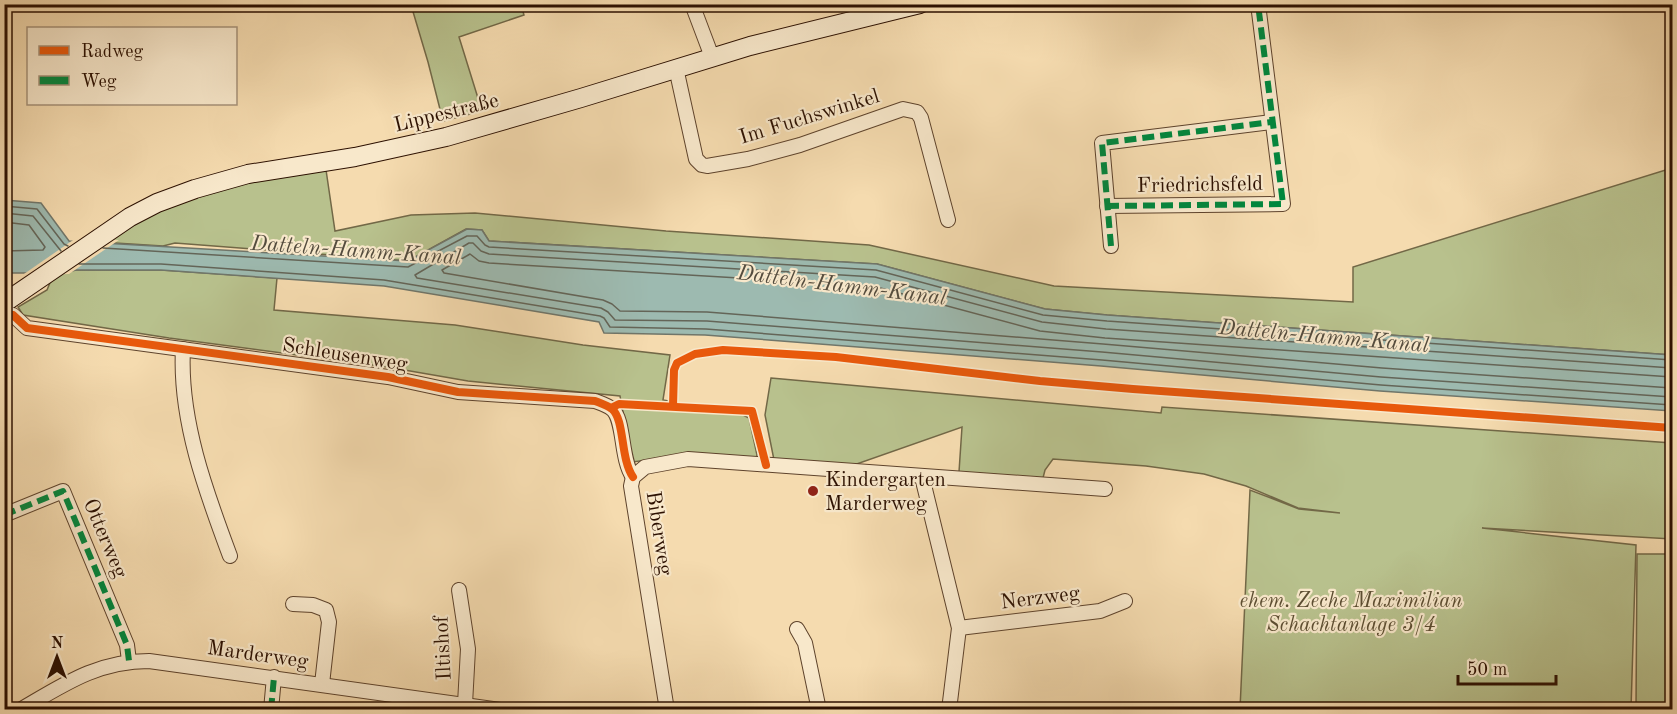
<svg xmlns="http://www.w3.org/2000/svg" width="1677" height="714" font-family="'Old Standard TT',serif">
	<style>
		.green { fill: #b8c18d; stroke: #726847; stroke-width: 1.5 }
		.water { fill: #9dbab0; stroke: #70766a; stroke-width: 1.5 }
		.pier { fill: #f5dbaf }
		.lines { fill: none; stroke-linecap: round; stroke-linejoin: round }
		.shore { stroke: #646558; stroke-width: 1.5 }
		.street-casing { stroke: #5e432c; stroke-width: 16 }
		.secondary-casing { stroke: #2c1001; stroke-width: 20 }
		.street { stroke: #f8e8cb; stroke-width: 14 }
		.secondary { stroke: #f8e8cb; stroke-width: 18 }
		.quiet { stroke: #00873e; stroke-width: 6; stroke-dasharray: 12 6; stroke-linecap: butt }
		.cycleway-casing { stroke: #f8e8cb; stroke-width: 11 }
		.cycleway { stroke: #e8590c; stroke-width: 8 }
		.poi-dot { fill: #8f2418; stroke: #f8e8cb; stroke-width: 2 }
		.labels { text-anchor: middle; stroke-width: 4.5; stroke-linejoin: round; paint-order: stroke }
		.street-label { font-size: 21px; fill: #2c1001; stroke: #f8e8cb }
		.poi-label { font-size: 21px; fill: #2c1001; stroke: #f8e8cb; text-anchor: start }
		.park-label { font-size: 21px; font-style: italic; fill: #5d4e32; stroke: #f8e8cb }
		.water-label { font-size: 22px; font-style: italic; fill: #544c3e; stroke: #f8e8cb }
	</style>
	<rect width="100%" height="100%" fill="#f5dbaf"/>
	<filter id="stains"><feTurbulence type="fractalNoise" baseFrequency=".00333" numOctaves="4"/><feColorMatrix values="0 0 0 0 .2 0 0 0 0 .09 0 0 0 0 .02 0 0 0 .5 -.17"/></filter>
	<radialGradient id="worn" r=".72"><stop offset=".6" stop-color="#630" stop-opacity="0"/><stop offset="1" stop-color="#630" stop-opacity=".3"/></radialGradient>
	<!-- green -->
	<g class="green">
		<polygon points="411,5 521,5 524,15 459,37 482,111 443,121 428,62"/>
		<polygon points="325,163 335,231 411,215 475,213 666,231 869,245 1054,286 1353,302 1353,267 1672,168 1672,355 1107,315 1045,309 877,264 489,241 482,230 466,229 408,261 175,243 163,246 99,242 185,195"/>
		<polygon points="77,270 161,270 277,278 274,310 455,325 583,345 670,355 663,400 741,414 749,418 757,455 756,459 688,455 632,462 620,396 468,381 387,367 169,338 23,315 18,307 47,290 54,273"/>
		<polygon points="771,378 1161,413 1162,407 1672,443 1672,539 1482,528 1636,545 1631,709 1240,709 1250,490 1299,509 1340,513 1298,508 1246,486 1204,474 1146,466 1053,459 1045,470 1043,478 959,472 962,427 851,466 774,460 765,415"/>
		<polygon points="1637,554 1672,554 1672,709 1636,709"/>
	</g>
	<!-- water -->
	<polygon class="water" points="4,200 41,203 69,241 408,261 467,229 482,230 489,241 877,264 1045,309 1107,315 1672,355 1672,411 1380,391 1101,366 705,335 604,333 599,322 384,286 161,270 77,270 54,273 5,273"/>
	<!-- pier -->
	<polygon class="pier" points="76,238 119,240 69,274 21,276"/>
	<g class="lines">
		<!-- shore -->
		<g class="shore">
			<polyline points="4,206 37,209 64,244 68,246"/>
			<polyline points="4,213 33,216 61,251"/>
			<polyline points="4,222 29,225 45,247 43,250 4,251"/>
			<polyline points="103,248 408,267 467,236 477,236 485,245 489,247 876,270 1043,315 1107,321 1672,360"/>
			<polyline points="79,264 161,264 384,280 600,316 604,318 610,327 706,329 1102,360 1381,385 1672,405"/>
			<polyline points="1672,368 1106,329 1042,322 875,277 489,254 481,251 473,243 469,243 415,275 417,278 601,308 608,312 615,320 707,321 1102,352 1381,377 1672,397"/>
			<polyline points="1672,377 1105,338 1040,331 873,286 489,263 479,261 470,254 442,270 444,273 603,300 612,304 620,311 707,312 1103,344 1382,368 1672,388"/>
		</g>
		<!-- street casing -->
		<g class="street-casing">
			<g id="street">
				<polyline points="692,4 712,57"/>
				<polyline points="676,68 696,159 702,165 707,166 748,159 800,145 903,109 917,112 921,118 948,220"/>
				<polyline points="1107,206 1283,204 1258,4"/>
				<polyline points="1111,246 1102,143 1272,122"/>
				<path d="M4,314L13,315L27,328L388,377L458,392L595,401C600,403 607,405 612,409C625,420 620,458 633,477"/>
				<path d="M183,349C179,419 206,492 230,556"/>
				<polyline points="922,477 959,628 949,710"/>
				<polyline points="4,515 63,491 127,645 129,661"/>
				<polyline points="459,590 468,649 465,704"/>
				<polyline points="293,604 313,605 326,610 329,622 322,684"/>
				<polyline points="959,628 1100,611 1125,601"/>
				<polyline points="797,629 805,643 819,710"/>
				<path d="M20,710C63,685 97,661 149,661L500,710"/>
				<polyline points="271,710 274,677"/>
				<polyline points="667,710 631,486 633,477 645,467 688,459 1105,489"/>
			</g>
		</g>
		<!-- secondary casing -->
		<g class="secondary-casing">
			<polyline id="secondary" points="4,303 130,217 157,203 195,189 248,174 355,157 446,137 581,98 750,46 920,4"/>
		</g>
		<!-- street -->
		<use href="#street" class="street"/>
		<!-- secondary -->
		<use href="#secondary" class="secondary"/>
		<!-- quiet -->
		<g class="quiet">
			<polyline points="1107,206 1283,204 1258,4"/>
			<polyline points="1111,246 1102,143 1272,122"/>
			<polyline points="4,515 63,491 127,645 129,661"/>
			<polyline points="271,710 274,677"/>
		</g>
		<!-- cycleway casing -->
		<g class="cycleway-casing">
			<g id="cycleway">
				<path d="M4,314L13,315L27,328L388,377L458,392L595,401C600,403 607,405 612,409C625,420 620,458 633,477"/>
				<polyline points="673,406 674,370 677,363 695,354 723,350 836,357 1040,381 1133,389 1672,428"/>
				<polyline points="611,408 619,404 752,411 766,465"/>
			</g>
		</g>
		<!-- cycleway -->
		<use href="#cycleway" class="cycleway"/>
	</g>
	<!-- markers -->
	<circle class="poi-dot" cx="813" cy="491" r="6"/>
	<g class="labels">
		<!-- street labels -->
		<g class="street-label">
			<text transform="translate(446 112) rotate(-14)" y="7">Lippestraße</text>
			<text transform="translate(809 116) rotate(-17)" y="7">Im Fuchswinkel</text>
			<text transform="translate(1200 184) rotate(-1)" y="7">Friedrichsfeld</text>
			<text transform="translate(345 354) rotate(9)" y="7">Schleusenweg</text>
			<text transform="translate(660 533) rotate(81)" y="7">Biberweg</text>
			<text transform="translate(106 538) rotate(67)" y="7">Otterweg</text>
			<text transform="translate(1040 597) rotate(-7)" y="7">Nerzweg</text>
			<text transform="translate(442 648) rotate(-93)" y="7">Iltishof</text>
			<text transform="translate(258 654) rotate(8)" y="7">Marderweg</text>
		</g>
		<!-- poi labels -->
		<g class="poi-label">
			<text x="825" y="486">Kindergarten<tspan x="825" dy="24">Marderweg</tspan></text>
		</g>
		<!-- park labels -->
		<g class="park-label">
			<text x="1351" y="607">ehem. Zeche Maximilian<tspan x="1351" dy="24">Schachtanlage 3/4</tspan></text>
		</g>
		<!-- water labels -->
		<g class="water-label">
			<text transform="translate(356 249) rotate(4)" y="8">Datteln-Hamm-Kanal</text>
			<text transform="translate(842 284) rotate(7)" y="8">Datteln-Hamm-Kanal</text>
			<text transform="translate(1324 335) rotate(5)" y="8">Datteln-Hamm-Kanal</text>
		</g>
	</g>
	<!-- margin -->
	<rect width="1677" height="714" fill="none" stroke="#f5dbaf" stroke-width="24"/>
	<rect x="6" y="6" width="1665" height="702" fill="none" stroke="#2c1001" stroke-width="3"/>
	<rect x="12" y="12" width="1653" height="690" fill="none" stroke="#2c1001" stroke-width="1.5"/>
	<!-- legend -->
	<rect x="27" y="27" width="210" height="78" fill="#f8e8cb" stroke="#a6927a" stroke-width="1.5"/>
	<rect x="39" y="46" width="30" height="9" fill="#e8590c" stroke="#a6927a" stroke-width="1.5"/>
	<text x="81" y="57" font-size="18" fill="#2c1001">Radweg</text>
	<rect x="39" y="76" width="30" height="9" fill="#00873e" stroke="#a6927a" stroke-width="1.5"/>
	<text x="81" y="87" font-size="18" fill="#2c1001">Weg</text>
	<!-- north arrow -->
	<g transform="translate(57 657)" stroke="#f8e8cb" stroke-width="4.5" paint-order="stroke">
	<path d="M0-4.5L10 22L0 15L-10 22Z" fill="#2c1001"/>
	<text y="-9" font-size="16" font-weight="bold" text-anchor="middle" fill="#2c1001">N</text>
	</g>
	<!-- scale -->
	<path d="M1458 675v9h98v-9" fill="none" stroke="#2c1001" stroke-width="3"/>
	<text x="1467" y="675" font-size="18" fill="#2c1001" stroke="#f8e8cb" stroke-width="4.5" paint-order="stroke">50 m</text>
	<rect width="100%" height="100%" filter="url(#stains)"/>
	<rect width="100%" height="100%" fill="url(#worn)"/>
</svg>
